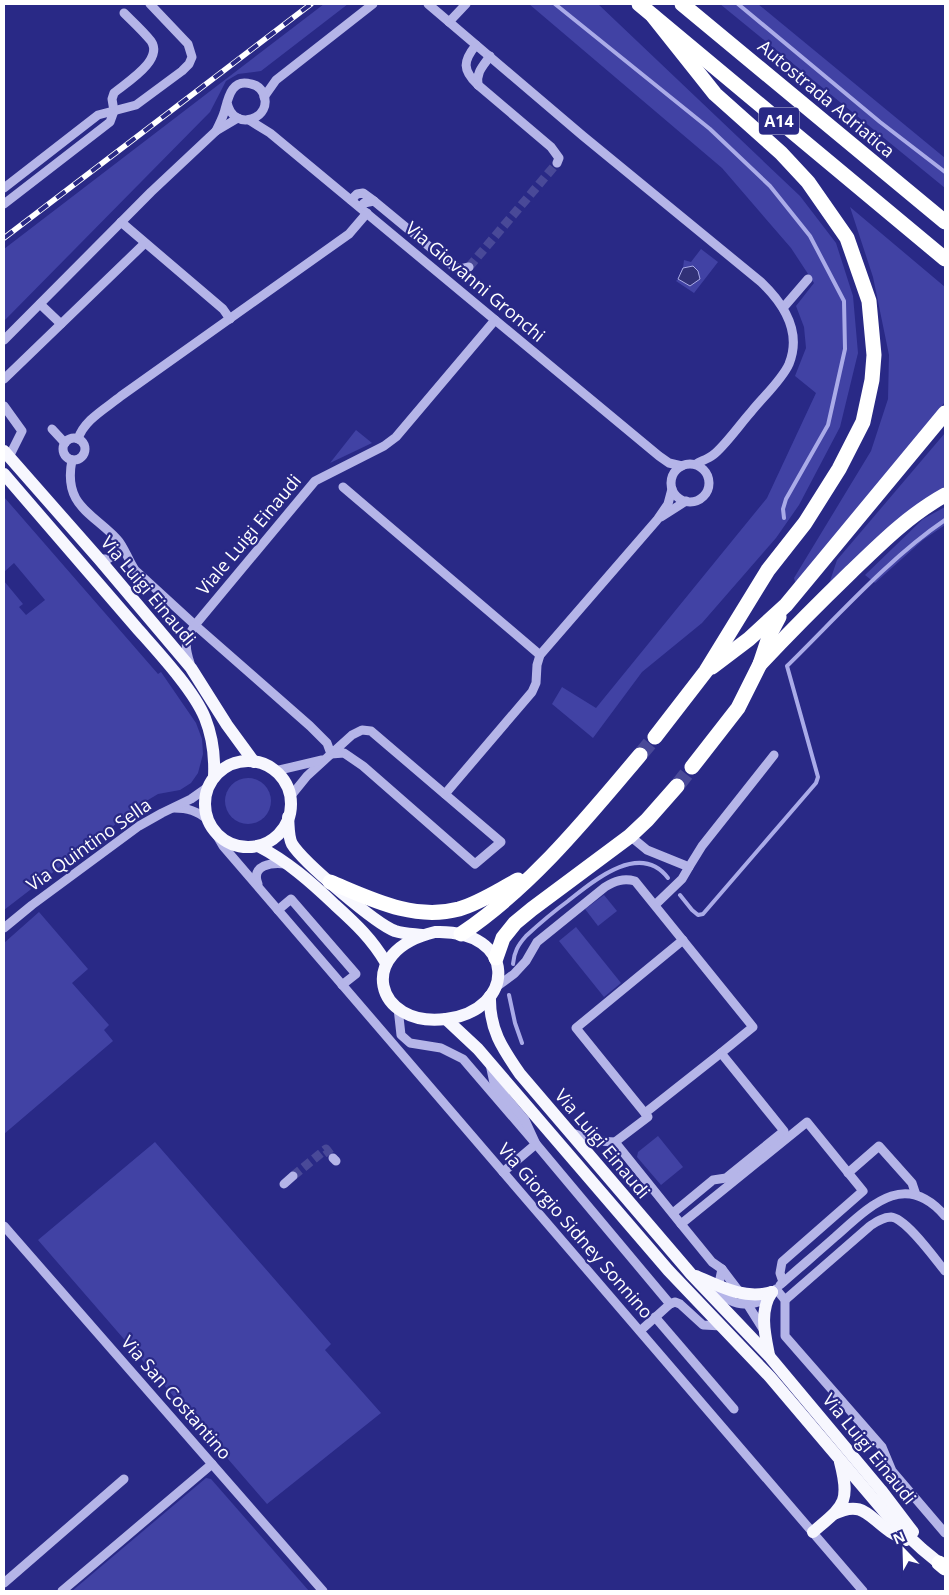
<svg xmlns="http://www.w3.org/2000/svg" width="949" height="1595" font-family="'Open Sans',sans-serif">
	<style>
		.green { fill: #4142a4 }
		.water { fill: #313177; stroke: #aaabe8 }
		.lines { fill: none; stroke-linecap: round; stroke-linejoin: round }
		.stream { stroke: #aaabe8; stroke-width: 4 }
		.minor-tunnel { stroke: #494998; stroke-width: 9; stroke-dasharray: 9 4.5; stroke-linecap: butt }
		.highway-tunnel { stroke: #494998; stroke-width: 15; stroke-dasharray: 15 8; stroke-linecap: butt }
		.minor { stroke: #b5b5e8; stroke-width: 9 }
		.major { stroke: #f7f7fe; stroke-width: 12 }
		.highway { stroke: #fff; stroke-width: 15 }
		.rail-casing { stroke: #fff; stroke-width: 5.5 }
		.rail { stroke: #292986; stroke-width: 4; stroke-dasharray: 11; stroke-linecap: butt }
		.labels { text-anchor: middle; stroke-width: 4.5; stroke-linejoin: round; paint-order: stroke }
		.shield { fill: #292986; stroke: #bfbfdb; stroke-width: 1 }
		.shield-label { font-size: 16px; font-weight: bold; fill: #fff }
		.street-label { font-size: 18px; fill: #fff; stroke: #292986 }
	</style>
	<rect width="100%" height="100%" fill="#292986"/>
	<!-- green -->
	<g class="green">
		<polygon points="324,4 348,4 261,71 238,74 226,81 210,112 4,321 4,249"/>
		<polygon points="529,4 598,4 800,196 836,243 853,296 858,353 840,427 799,505 776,538 702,623 642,672 593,738 552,704 562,687 596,708 767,498 816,393 795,376 806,348 804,327 796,306 814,283 791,248 722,168"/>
		<polygon points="720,4 758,4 945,158 945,188"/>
		<polygon points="850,207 945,287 945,402 796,585 794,578 871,451 888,399 889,355 873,277"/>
		<polygon points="701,249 718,262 694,293 676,281 678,279 690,286 693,266 683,268 684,260 691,262"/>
		<polygon points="356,430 372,443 330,463"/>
		<polygon points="945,433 945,486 829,584 837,560"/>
		<polygon points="4,497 158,674 161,672 196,723 202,739 203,754 198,773 191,783 180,790 158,794 143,803 4,910 4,581 23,604 19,607 26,615 45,600 14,563 4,572"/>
		<polygon points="945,507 945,525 923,540 875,583 865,575 923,519"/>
		<circle cx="248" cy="801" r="23"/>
		<polygon points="604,895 617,911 598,926 585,909"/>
		<polygon points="39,912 88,969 72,983 109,1025 104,1030 113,1041 4,1134 4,943"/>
		<polygon points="576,927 621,983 604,997 559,941"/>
		<polygon points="658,1136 683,1167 661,1185 637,1157 638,1152"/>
		<polygon points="155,1142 331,1344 325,1350 381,1413 267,1504 38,1240"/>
		<polygon points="206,1478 211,1479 309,1591 72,1591"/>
	</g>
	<!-- water -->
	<polygon class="water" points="693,266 698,271 700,279 690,286 678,279 683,268"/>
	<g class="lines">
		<!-- stream -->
		<g class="stream">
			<polyline points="555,4 710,129 770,186 810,236 844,301 845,349 828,425 786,499 783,509 784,518"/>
			<polyline points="738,4 880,122 945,172"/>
			<path d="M680,895L692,910L698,915L703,914L816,783L818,777L787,666C836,618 889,558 945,520"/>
			<path d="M513,964C514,952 518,945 526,936C539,924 553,912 568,901C593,881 640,841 668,878"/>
			<polyline points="509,995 515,1023 522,1043"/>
		</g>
		<!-- minor-tunnel -->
		<g class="minor-tunnel">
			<polyline points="469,267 557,163"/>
			<polyline points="293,1176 326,1149 333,1158"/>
		</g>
		<!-- highway-tunnel -->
		<g class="highway-tunnel">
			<polyline points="640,755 655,737"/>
			<polyline points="677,786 692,767"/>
		</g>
		<!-- minor -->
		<g class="minor">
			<path d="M428,4L583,136L761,282C783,303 802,332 789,364C782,380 762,398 751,412C741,423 724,447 713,455C708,459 701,461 696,464"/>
			<polyline points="449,22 466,4"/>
			<path d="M476,45C463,61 462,70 478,85L551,147L559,158L557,163"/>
			<path d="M478,85C476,72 483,66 490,56"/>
			<polyline points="264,97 276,80 373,4"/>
			<path d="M114,111L112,99L114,93C127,82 164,60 151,41C143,31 133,22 124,13"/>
			<polyline points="249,120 270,133 659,456 669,463 682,466"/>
			<path d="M216,131C219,125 222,119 224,113C228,99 231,78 251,84C257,85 261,89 263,93C275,118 233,134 227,102"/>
			<polyline points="4,188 98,115 136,105 182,71 189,64 192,57 188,44 150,4"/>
			<polyline points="351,200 357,194 363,193 374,201 364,203 360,207"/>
			<polyline points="374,201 454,267 460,269 469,267"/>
			<polyline points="4,204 110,122 114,111"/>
			<polyline points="121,222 223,309 230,319"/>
			<polyline points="40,304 61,324"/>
			<polyline points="783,308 808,279"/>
			<polyline points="4,340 151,192 216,131 238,118"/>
			<polyline points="4,379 145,243"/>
			<polyline points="4,406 22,431 9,457"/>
			<polyline points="52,429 65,443"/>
			<circle cx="74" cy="449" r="11"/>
			<path d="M78,439C84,420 105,409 121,396L349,234L367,213"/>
			<path d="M72,460C63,505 91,512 117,539C124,546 128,560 135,570L195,625L310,726L327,743L331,754L307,776L290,797"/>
			<circle cx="690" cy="483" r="19"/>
			<polyline points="343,487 540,655"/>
			<polyline points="661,517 686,501"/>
			<polyline points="99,559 108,559 123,550"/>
			<path d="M190,663C184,645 185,641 195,625L315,481L384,446L396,437L495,320"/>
			<polygon points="362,730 371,731 501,842 475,864 363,766 344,753 331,754 352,735"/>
			<polyline points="275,771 322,760"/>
			<polyline points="445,794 532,692 536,683 537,665 540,655 657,520 668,504 672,489"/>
			<path d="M174,808C188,808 197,811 208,820"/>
			<polyline points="216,834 223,846 863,1591"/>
			<polyline points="630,836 647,850 689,867 702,846 774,755"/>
			<path d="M258,884C250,865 272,862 286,864"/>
			<polyline points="655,905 682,879 689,867"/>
			<polyline points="278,910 291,899 356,974 342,985"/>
			<polyline points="4,928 32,905 139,826 162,813 191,799 208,787"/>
			<path d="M495,988L514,974L526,961L537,942L605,887C615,881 623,878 635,881L753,1027L721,1053L784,1131L726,1178L713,1180L673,1213"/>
			<polyline points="398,1008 401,1035 410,1043 441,1048 463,1059 536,1144 503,1172"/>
			<polyline points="490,1064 494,1083 525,1120 536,1144 670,1304"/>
			<polyline points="645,1113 721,1053"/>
			<polyline points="572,1133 597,1141 615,1142 648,1117 576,1028 683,940"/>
			<polyline points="615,1142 681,1224"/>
			<polyline points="333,1158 336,1161"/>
			<polyline points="848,1173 879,1146 912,1183 916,1195"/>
			<polyline points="284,1184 293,1176"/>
			<polyline points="4,1226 323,1591"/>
			<path d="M722,1269L718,1288C729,1307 752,1308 768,1297"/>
			<path d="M780,1285C798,1269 817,1253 835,1237C870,1206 905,1169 945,1216"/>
			<polyline points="776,1289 785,1300 785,1336 882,1447 892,1471 945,1533"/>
			<path d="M785,1300L870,1226C876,1222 883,1217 891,1217C906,1218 935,1259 945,1271"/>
			<polyline points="655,1317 734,1409"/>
			<polyline points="763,1329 741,1294 722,1269 712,1262 681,1224 807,1122 863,1191 782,1262 780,1273 783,1282"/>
			<polyline points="640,1331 670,1304 675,1302 680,1304 703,1325 722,1326"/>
			<polyline points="4,1583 124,1479"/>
			<polyline points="62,1591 212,1464"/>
		</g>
		<!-- major -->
		<g class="major">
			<polyline points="4,451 99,559 191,668 227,725 254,762"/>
			<path d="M4,474C48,525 92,576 136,627C157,651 193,689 205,718C213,738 215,756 214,777"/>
			<circle cx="248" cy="804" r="43"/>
			<path d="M288,817C289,826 288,836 292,844C303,862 376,924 395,931C404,934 414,934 422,935"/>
			<path d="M258,846C287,861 311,882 335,905C356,924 372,939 386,963"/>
			<path d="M435,932C518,929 517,1010 446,1019C375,1028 354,951 435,932Z"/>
			<path d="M490,996C489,1029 502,1048 520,1074L691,1274L769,1356L881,1490L913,1532"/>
			<polyline points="446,1019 478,1049 668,1270 770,1377 893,1522 922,1549 939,1563"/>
			<path d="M696,1276C721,1287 745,1300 772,1292"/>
			<path d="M769,1355C765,1335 759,1310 772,1292"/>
			<path d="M834,1514C862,1500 868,1516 888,1530C893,1534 900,1537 906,1540"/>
			<path d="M813,1532C843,1506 851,1504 840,1462"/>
		</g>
		<!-- highway -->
		<g class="highway">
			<polyline points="639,4 945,259"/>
			<polyline points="682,4 945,222"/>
			<polyline points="653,16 715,94 781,153 808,182 847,238 869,301 874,355 872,380 863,422 839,469 805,523 768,570 706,671 655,737"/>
			<path d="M760,664C790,632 820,602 851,572C881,543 909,515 945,495"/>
			<polyline points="712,667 749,639 786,605 945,413"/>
			<polyline points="692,767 738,708 760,664 770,634 779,617"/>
			<path d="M330,882C371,899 413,921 459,909C480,903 499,890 518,880"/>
			<path d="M461,934C531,887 586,819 640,755"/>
			<polyline points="496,958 503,938 515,923 532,909 630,836 647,820 677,786"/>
			<polyline points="939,1563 945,1568"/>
		</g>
		<!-- rail casing -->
		<g class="rail-casing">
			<polyline id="rail" points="4,238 311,4"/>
		</g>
		<!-- rail -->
		<use href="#rail" class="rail"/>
	</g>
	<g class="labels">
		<!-- shield labels -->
		<rect class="shield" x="759" y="107.5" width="40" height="27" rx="4"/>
		<g class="shield-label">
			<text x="779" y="127">A14</text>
		</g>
		<!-- street labels -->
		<g class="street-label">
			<text transform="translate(826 99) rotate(40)" y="6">Autostrada Adriatica</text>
			<text transform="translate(475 282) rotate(40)" y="6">Via Giovanni Gronchi</text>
			<text transform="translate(249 535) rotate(-50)" y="6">Viale Luigi Einaudi</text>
			<text transform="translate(148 591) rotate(50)" y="6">Via Luigi Einaudi</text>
			<text transform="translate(89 845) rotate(-35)" y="6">Via Quintino Sella</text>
			<text transform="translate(602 1144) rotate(50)" y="6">Via Luigi Einaudi</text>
			<text transform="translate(575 1231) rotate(49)" y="6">Via Giorgio Sidney Sonnino</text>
			<text transform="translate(176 1398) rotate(49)" y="6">Via San Costantino</text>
			<text transform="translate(869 1449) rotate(51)" y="6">Via Luigi Einaudi</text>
		</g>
	</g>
	<!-- border -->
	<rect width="949" height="1595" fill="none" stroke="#ffffff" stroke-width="10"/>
	<!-- north arrow -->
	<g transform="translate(904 1550) rotate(337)" stroke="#292986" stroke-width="4" paint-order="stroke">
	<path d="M0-4L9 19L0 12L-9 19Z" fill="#ffffff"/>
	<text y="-8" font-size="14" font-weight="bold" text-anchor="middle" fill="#ffffff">N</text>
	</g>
</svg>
